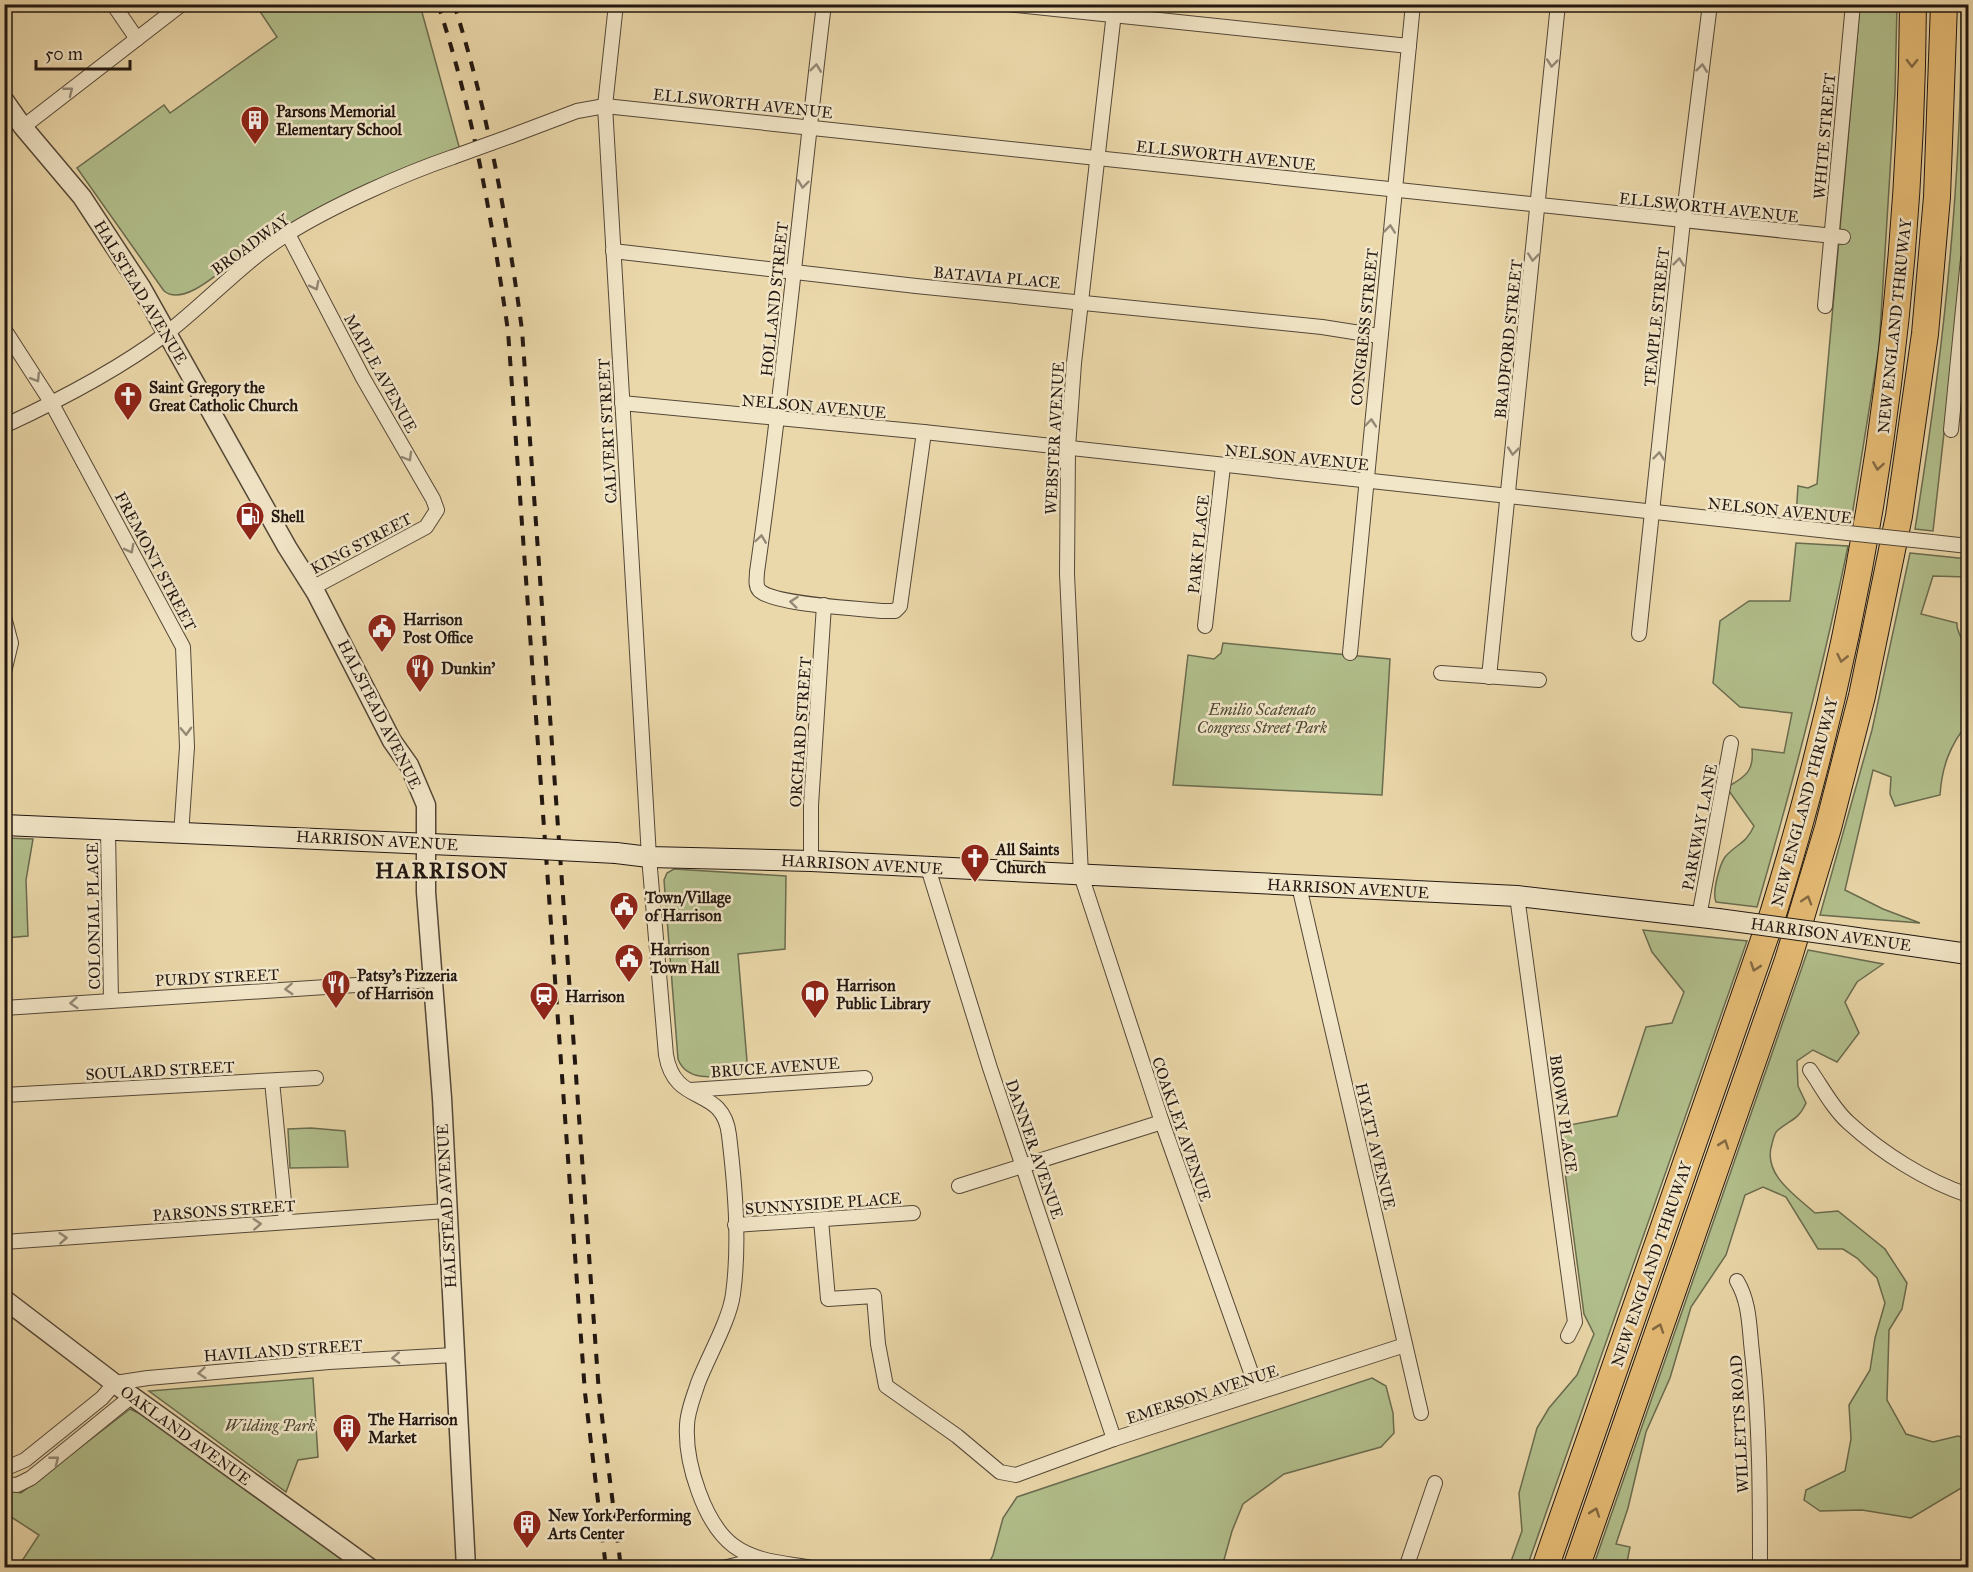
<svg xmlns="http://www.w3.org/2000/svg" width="1973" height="1572" font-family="'IM FELL Great Primer',serif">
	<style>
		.green { fill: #b2c08d; stroke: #6a6c4f; stroke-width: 1.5 }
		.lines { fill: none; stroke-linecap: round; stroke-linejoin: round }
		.minor-casing { stroke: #544737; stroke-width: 16 }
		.tertiary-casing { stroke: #544737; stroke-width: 21 }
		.secondary-casing { stroke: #221711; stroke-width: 22 }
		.motorway-casing { stroke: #221711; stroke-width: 28 }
		.minor { stroke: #f2e6c8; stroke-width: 14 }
		.tertiary { stroke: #f2e6c8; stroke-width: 18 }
		.secondary { stroke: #f2e6c8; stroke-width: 20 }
		.motorway { stroke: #e6bc75; stroke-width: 26 }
		.rail { stroke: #221711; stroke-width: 4; stroke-dasharray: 10 10; stroke-linecap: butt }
		.minor-bridge-casing { stroke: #544737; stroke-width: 16; stroke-linecap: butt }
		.secondary-bridge-casing { stroke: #221711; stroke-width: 22; stroke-linecap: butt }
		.minor-bridge { stroke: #f2e6c8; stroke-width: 14 }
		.secondary-bridge { stroke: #f2e6c8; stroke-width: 20 }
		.oneway { stroke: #948976 }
		.oneway2 { stroke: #846a43 }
		.labels { text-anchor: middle; stroke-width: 5; stroke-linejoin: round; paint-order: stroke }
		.street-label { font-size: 16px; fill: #221711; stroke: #f2e6c8 }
		.poi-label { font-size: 16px; font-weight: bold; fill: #221711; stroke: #f2e6c8; text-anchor: start }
		.park-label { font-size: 16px; font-style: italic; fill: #4d4a36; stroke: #f2e6c8 }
		.district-label { font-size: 22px; font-weight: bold; letter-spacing: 1.5px; fill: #221711; stroke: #f2e6c8 }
	</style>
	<rect width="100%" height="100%" fill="#ebd8aa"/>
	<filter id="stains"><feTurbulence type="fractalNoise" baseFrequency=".00333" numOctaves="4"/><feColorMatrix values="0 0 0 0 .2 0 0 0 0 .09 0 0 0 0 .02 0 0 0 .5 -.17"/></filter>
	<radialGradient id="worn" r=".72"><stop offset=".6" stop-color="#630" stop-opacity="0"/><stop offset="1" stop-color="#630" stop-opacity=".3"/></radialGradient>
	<!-- green -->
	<g class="green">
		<path d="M255,4L312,5L316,10L324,4L420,5L460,150C389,182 316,210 249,250C229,262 186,309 164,291L77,168L164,105L170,113L277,37Z"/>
		<polygon points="1860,5 1897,5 1895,92 1879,348 1851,522 1796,516 1798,486 1808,488 1817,484"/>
		<path d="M1961,5H1968V240L1965,246L1933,531L1915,529C1943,357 1963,179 1961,5Z"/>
		<path d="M1796,543L1848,546C1823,668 1792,787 1757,907L1716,902C1712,893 1719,866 1725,857C1736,844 1746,844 1754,826L1729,791V786C1747,776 1754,770 1752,749L1784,753L1792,713L1740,707L1713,683L1720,621L1749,601H1790Z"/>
		<path d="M1910,553L1968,559V577L1933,576L1921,614L1957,623C1956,631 1962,637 1964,645C1970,671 1969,697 1968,723C1950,745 1942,766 1940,795L1895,806L1890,794L1891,777L1873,770L1845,890L1883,909L1920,923L1820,915L1872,730Z"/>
		<polygon points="1223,643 1390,659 1382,795 1173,785 1188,655 1214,659 1221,653"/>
		<polygon points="5,838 33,839 26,880 28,936 5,938"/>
		<path d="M674,869L786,876L785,949L738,954L748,1073C725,1075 688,1086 678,1059L664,880L667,873Z"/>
		<polygon points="1643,930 1747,941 1527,1567 1509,1567 1522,1531 1519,1493 1537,1428 1549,1408 1577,1375 1594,1334 1584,1314 1559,1127 1617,1116 1646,1027 1672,1023 1684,992 1652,952"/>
		<path d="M1808,950L1883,964L1857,982L1845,1002L1859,1033L1837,1062L1813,1050L1797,1061L1798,1086L1806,1103C1798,1121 1790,1119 1777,1131C1774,1134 1773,1140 1772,1144C1762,1174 1795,1195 1815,1213L1838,1211L1885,1249L1907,1283L1902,1309L1889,1330L1887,1400L1906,1434L1933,1442L1958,1436L1968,1439V1484L1911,1518L1862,1510L1820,1511L1804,1500L1806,1490L1845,1471L1851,1439L1849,1405L1870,1370L1875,1338L1885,1303L1877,1278L1857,1258L1843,1249H1818L1786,1197L1763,1187L1745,1195L1726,1255L1691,1307L1670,1378L1646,1432L1628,1508L1616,1544L1630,1547L1626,1567H1593Z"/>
		<polygon points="311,1128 345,1131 348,1167 290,1168 288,1129"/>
		<polygon points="313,1378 318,1457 298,1460 286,1492 149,1391"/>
		<polygon points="1372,1378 1386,1386 1393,1413 1394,1433 1381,1447 1284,1474 1243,1504 1232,1531 1222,1567 987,1567 993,1555 1003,1518 1017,1497"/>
		<polygon points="130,1409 147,1417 352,1567 18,1567 39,1535 5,1513 4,1489 21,1493"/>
	</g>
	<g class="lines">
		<!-- minor casing -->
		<g class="minor-casing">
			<g id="minor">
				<polyline points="113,4 137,39"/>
				<path d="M616,4L605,106L649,857L666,1055C675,1108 723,1084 729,1135C735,1186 740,1243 733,1294C730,1319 708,1357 698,1383C694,1396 687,1412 687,1426C685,1462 704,1524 734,1546C756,1562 785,1563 812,1568"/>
				<path d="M824,4C801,194 784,383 757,572C757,578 755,585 759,590C773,605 858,608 882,611H895L900,606L924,432"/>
				<polyline points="1007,4 1409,46"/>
				<polyline points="1115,4 1074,363 1068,448 1067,574 1081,875 1162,1122 1258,1392"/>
				<polyline points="23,127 182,4"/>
				<polyline points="511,136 577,111 605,106 1843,237"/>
				<polyline points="288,234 363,378 433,499 437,510 426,527 312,588"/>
				<polyline points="613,251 916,286 1322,327 1379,336"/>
				<polyline points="1825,306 1853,4"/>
				<polyline points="4,329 51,402 183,647 187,747 181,835"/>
				<polyline points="622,403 924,432 1829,531"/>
				<path d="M4,426C60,400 118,370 167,333C208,301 243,262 287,234C332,206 403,174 453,157"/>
				<polyline points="1951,430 1968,259"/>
				<polyline points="1932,542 1968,546"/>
				<polyline points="4,617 11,643 4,672"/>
				<polyline points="1205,626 1223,466"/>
				<polyline points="1639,634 1683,221 1710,4"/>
				<polyline points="1350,653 1413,4"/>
				<polyline points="1441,673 1539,680"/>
				<polyline points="1489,677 1558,4"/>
				<polyline points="108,831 111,1000"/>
				<polyline points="811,861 811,805 824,605"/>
				<polyline points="928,868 990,1068 1114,1439"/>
				<polyline points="1299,886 1421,1413"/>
				<polyline points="1517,896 1575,1322 1568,1336"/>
				<polyline points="1699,917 1731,743"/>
				<polyline points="4,1008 432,980"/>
				<path d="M1810,1070C1822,1087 1833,1109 1849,1123C1882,1153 1926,1181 1968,1195"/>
				<polyline points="272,1081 286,1222"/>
				<polyline points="690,1090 865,1078"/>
				<polyline points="4,1095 316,1078"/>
				<polyline points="959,1186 1162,1122"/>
				<polyline points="821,1220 828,1299 874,1296 878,1344 886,1386 957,1436 1000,1472 1016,1475 1114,1439 1405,1345"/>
				<polyline points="735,1225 913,1213"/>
				<polyline points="4,1242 446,1211"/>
				<path d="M1737,1281C1750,1303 1749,1327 1752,1352C1760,1423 1760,1496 1760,1568"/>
				<polyline points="4,1469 25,1460 102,1398 115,1383 148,1378 329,1362 454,1355"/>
				<polyline points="4,1484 17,1485 31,1478 132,1396"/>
				<polyline points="723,1568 760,1559"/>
				<polyline points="1406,1568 1435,1483"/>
			</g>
		</g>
		<!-- tertiary casing -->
		<g class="tertiary-casing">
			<g id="tertiary">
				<polyline points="4,100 23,127 82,197 141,287 287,547 316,593 392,741 409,765 426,805 426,892 442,1098 466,1568"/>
				<polyline points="4,1299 122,1389 370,1568"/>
			</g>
		</g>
		<!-- secondary casing -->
		<g class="secondary-casing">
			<g id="secondary">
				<polyline points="4,825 520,848"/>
				<polyline points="616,853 649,857 811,861 1517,896 1718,919"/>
				<polyline points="1843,936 1968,954"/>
			</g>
		</g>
		<!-- motorway casing -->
		<g class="motorway-casing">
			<g id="motorway">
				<path d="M1545,1568L1773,914C1865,618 1911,314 1913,4"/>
				<polyline points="1576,1568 1788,960 1828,828 1862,696 1899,516 1925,334 1937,197 1944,4"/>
			</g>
		</g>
		<!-- minor -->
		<use href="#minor" class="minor"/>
		<!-- tertiary -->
		<use href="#tertiary" class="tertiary"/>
		<!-- secondary -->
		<use href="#secondary" class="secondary"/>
		<!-- motorway -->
		<use href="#motorway" class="motorway"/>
		<!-- rail -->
		<g class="rail">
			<path d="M438,4C473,111 492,220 508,331L585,1393L606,1568"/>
			<path d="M454,4C488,111 507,220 522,330L599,1393L621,1568"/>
		</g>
		<!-- minor-bridge casing -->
		<g class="minor-bridge-casing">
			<g id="minor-bridge">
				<polyline points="453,157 511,136"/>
				<polyline points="1829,531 1932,542"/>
			</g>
		</g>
		<!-- secondary-bridge casing -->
		<g class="secondary-bridge-casing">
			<g id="secondary-bridge">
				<polyline points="520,848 616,853"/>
				<polyline points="1718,919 1843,936"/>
			</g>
		</g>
		<!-- minor-bridge -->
		<use href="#minor-bridge" class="minor-bridge"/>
		<!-- secondary-bridge -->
		<use href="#secondary-bridge" class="secondary-bridge"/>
	</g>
	<!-- one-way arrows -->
	<defs><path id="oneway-chevron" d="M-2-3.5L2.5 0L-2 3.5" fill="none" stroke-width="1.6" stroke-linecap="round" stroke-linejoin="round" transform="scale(1.5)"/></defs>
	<g class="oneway">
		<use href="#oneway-chevron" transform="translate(1552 63) rotate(96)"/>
		<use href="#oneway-chevron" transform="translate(816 68) rotate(-83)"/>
		<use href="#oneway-chevron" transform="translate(1702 68) rotate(-83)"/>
		<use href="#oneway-chevron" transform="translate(69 91) rotate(-38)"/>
		<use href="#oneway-chevron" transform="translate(803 184) rotate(97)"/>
		<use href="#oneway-chevron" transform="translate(1390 229) rotate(-84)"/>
		<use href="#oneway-chevron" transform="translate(1533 257) rotate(96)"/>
		<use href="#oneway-chevron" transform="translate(1679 262) rotate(-84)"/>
		<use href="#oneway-chevron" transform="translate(315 286) rotate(63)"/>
		<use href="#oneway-chevron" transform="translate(36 378) rotate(58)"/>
		<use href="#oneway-chevron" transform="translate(1371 423) rotate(-85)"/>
		<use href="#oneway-chevron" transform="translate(1513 451) rotate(96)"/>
		<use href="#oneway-chevron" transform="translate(1659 456) rotate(-84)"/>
		<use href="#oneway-chevron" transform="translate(408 457) rotate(60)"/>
		<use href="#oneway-chevron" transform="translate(761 539) rotate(-82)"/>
		<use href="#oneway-chevron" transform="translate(130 549) rotate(62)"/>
		<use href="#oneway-chevron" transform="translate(794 602) rotate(-174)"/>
		<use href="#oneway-chevron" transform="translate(186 731) rotate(88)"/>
		<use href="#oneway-chevron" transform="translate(289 989) rotate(177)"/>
		<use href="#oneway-chevron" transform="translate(74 1003) rotate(176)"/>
		<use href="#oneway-chevron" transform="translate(257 1224) rotate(-4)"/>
		<use href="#oneway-chevron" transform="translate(63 1238) rotate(-4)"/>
		<use href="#oneway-chevron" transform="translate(396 1358) rotate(177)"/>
		<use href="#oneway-chevron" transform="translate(202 1373) rotate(175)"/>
		<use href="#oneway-chevron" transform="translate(55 1460) rotate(-38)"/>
	</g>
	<g class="oneway2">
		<use href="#oneway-chevron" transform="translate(1912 63) rotate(91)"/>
		<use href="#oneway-chevron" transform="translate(1878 466) rotate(99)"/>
		<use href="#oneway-chevron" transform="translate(1842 658) rotate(103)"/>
		<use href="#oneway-chevron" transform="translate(1807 900) rotate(-73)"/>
		<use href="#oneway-chevron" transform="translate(1755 967) rotate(109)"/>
		<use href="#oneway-chevron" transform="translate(1724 1144) rotate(-71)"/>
		<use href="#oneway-chevron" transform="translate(1659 1328) rotate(-71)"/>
		<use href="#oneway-chevron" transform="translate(1595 1512) rotate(-71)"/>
	</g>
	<!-- icons -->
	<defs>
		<g id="building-pin" transform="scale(1.5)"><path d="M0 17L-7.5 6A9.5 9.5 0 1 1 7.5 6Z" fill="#8f2418" stroke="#f2e6c8"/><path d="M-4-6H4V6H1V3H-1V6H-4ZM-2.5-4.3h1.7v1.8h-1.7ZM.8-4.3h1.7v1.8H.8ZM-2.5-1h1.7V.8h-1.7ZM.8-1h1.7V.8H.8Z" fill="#fff"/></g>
		<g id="church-pin" transform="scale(1.5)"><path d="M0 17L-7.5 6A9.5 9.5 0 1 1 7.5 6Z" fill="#8f2418" stroke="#f2e6c8"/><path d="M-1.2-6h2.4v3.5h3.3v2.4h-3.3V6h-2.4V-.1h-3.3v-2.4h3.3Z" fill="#fff"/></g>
		<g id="fuel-pin" transform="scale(1.5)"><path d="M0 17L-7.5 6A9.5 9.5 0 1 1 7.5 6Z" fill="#8f2418" stroke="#f2e6c8"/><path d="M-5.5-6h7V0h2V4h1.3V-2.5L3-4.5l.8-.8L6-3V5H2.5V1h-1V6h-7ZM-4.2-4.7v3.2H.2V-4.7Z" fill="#fff"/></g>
		<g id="civic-pin" transform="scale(1.5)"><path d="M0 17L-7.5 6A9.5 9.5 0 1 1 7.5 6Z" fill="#8f2418" stroke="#f2e6c8"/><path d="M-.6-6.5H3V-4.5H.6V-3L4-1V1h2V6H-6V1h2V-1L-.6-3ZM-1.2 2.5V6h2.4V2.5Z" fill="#fff"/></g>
		<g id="restaurant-pin" transform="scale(1.5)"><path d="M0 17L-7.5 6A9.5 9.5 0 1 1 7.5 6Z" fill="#8f2418" stroke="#f2e6c8"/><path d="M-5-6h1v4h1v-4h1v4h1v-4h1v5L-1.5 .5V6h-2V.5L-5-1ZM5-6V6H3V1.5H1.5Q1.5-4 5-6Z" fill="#fff"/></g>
		<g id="library-pin" transform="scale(1.5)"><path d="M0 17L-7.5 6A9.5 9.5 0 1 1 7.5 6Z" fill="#8f2418" stroke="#f2e6c8"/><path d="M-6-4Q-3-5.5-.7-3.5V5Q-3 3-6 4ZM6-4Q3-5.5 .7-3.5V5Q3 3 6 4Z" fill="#fff"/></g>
		<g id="station-pin" transform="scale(1.5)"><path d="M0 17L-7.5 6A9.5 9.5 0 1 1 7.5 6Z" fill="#8f2418" stroke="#f2e6c8"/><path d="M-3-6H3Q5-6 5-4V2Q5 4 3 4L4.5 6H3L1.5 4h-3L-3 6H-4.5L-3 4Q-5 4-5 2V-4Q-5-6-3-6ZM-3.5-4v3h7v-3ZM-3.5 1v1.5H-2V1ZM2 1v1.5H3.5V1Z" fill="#fff"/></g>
	</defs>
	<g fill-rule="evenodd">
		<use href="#building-pin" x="255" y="120"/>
		<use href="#church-pin" x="128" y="396"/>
		<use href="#fuel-pin" x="250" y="516"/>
		<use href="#civic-pin" x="382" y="628"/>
		<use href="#restaurant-pin" x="420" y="668"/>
		<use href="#church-pin" x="975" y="858"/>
		<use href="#civic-pin" x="624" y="906"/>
		<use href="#civic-pin" x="629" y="958"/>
		<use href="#restaurant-pin" x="336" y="984"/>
		<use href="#library-pin" x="815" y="994"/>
		<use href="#station-pin" x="544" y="996"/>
		<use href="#building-pin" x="347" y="1428"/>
		<use href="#building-pin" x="527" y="1524"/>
	</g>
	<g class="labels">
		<!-- street labels -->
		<g class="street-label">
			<text transform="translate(743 103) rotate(6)" y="6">ELLSWORTH AVENUE</text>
			<text transform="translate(1824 136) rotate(-85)" y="6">WHITE STREET</text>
			<text transform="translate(1226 155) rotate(6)" y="6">ELLSWORTH AVENUE</text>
			<text transform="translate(1709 207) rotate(6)" y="6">ELLSWORTH AVENUE</text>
			<text transform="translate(250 244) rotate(-36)" y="6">BROADWAY</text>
			<text transform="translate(997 277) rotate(5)" y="6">BATAVIA PLACE</text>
			<text transform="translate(141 292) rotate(59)" y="6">HALSTEAD AVENUE</text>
			<text transform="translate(774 299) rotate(-84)" y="6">HOLLAND STREET</text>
			<text transform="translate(1656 317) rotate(-84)" y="6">TEMPLE STREET</text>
			<text transform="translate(1894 326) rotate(-84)" y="6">NEW ENGLAND THRUWAY</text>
			<text transform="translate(1364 327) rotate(-84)" y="6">CONGRESS STREET</text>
			<text transform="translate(1508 339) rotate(-84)" y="6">BRADFORD STREET</text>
			<text transform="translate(381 373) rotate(61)" y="6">MAPLE AVENUE</text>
			<text transform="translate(814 406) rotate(5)" y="6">NELSON AVENUE</text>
			<text transform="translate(607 431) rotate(-93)" y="6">CALVERT STREET</text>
			<text transform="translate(1054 438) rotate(-87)" y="6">WEBSTER AVENUE</text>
			<text transform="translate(1297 457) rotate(6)" y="6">NELSON AVENUE</text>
			<text transform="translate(1780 510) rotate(6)" y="6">NELSON AVENUE</text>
			<text transform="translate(361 543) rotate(-28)" y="6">KING STREET</text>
			<text transform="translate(1198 544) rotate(-84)" y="6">PARK PLACE</text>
			<text transform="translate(156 561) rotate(62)" y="6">FREMONT STREET</text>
			<text transform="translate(380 714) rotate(63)" y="6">HALSTEAD AVENUE</text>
			<text transform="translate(800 732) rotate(-86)" y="6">ORCHARD STREET</text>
			<text transform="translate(1804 802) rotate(-75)" y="6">NEW ENGLAND THRUWAY</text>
			<text transform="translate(1699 827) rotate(-79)" y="6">PARKWAY LANE</text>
			<text transform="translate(377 840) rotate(3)" y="6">HARRISON AVENUE</text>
			<text transform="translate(862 864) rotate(3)" y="6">HARRISON AVENUE</text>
			<text transform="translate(1348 888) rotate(3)" y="6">HARRISON AVENUE</text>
			<text transform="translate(93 916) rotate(-91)" y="6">COLONIAL PLACE</text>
			<text transform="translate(1831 934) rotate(8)" y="6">HARRISON AVENUE</text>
			<text transform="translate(217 977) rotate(-3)" y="6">PURDY STREET</text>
			<text transform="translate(775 1067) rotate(-4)" y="6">BRUCE AVENUE</text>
			<text transform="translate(160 1070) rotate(-3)" y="6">SOULARD STREET</text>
			<text transform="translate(1564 1114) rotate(82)" y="6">BROWN PLACE</text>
			<text transform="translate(1182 1129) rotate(71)" y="6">COAKLEY AVENUE</text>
			<text transform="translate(1376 1146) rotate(77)" y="6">HYATT AVENUE</text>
			<text transform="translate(1035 1149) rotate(71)" y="6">DANNER AVENUE</text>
			<text transform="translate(823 1203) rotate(-4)" y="6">SUNNYSIDE PLACE</text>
			<text transform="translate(446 1206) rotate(-93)" y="6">HALSTEAD AVENUE</text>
			<text transform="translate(224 1210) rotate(-4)" y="6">PARSONS STREET</text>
			<text transform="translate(1651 1264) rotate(-71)" y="6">NEW ENGLAND THRUWAY</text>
			<text transform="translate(283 1350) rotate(-4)" y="6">HAVILAND STREET</text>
			<text transform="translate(1202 1394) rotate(-18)" y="6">EMERSON AVENUE</text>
			<text transform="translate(1739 1424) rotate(-93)" y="6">WILLETTS ROAD</text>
			<text transform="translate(186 1435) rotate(36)" y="6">OAKLAND AVENUE</text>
		</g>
		<!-- poi labels -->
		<g class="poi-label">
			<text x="276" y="117">Parsons Memorial<tspan x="276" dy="18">Elementary School</tspan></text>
			<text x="149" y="393">Saint Gregory the<tspan x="149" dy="18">Great Catholic Church</tspan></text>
			<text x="271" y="522">Shell</text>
			<text x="403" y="625">Harrison<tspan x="403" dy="18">Post Office</tspan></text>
			<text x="441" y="674">Dunkin'</text>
			<text x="996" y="855">All Saints<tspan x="996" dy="18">Church</tspan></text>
			<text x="645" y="903">Town/Village<tspan x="645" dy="18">of Harrison</tspan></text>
			<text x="650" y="955">Harrison<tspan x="650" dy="18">Town Hall</tspan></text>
			<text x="357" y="981">Patsy's Pizzeria<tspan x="357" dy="18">of Harrison</tspan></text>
			<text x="836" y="991">Harrison<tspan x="836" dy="18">Public Library</tspan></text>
			<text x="565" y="1002">Harrison</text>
			<text x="368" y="1425">The Harrison<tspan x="368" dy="18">Market</tspan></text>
			<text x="548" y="1521">New York Performing<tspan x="548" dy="18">Arts Center</tspan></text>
		</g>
		<!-- park labels -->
		<g class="park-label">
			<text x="1262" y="715">Emilio Scatenato<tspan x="1262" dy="18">Congress Street Park</tspan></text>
			<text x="270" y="1431">Wilding Park</text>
		</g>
		<!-- district labels -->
		<g class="district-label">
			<text x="442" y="878">HARRISON</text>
		</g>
	</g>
	<!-- margin -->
	<rect width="1973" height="1572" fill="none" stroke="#ebd8aa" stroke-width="24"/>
	<rect x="6" y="6" width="1961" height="1560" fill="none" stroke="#221711" stroke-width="3"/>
	<rect x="12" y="12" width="1949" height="1548" fill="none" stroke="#221711" stroke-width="1.5"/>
	<!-- scale -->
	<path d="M36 60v9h94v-9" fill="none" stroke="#221711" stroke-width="3"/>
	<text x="45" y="60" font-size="18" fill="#221711" stroke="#f2e6c8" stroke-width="4.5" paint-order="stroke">50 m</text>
	<rect width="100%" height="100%" filter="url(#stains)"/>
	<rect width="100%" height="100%" fill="url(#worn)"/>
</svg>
